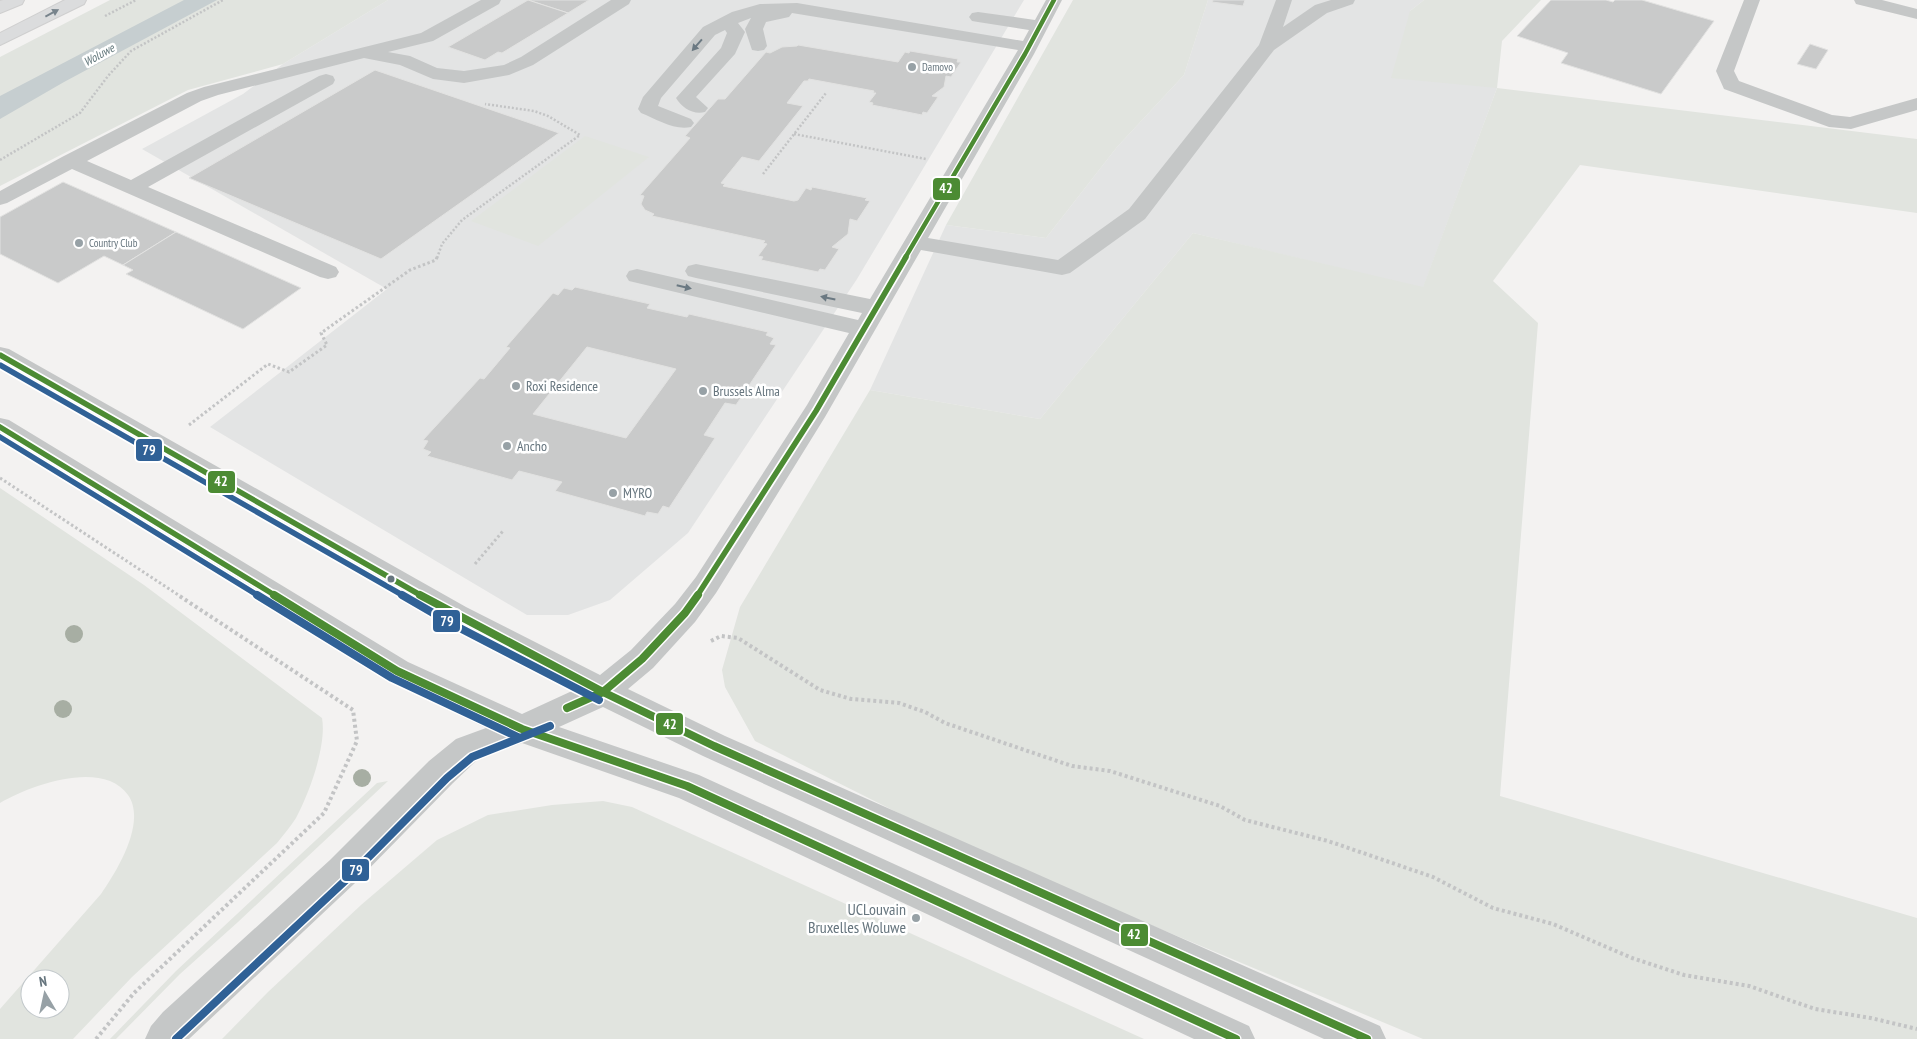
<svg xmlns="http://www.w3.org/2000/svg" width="1917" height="1039" font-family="'PT Sans Narrow',sans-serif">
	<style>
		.built { fill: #e3e4e4 }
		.green { fill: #e1e4df; fill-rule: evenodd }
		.water { fill: #c6ced0 }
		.building { fill: #c9caca; stroke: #e2e2e1; fill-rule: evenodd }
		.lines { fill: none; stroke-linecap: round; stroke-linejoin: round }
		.highway-casing { stroke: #cfcfcf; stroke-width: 2 }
		.path-far2 { stroke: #c3c4c5; stroke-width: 2.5; stroke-dasharray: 2 2; stroke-linecap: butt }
		.path-far1 { stroke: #c3c4c5; stroke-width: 3; stroke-dasharray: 2.5 2.5; stroke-linecap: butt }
		.path { stroke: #c3c4c5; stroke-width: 4; stroke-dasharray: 3 3; stroke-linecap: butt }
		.minor { fill: #c5c7c7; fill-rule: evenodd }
		.highway { fill: #dbdcdd; fill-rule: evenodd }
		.bus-1-far2-casing { stroke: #fff; stroke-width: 7 }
		.bus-1-far1-casing { stroke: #fff; stroke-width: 9 }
		.bus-1-casing { stroke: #fff; stroke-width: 11 }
		.bus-2-far1-casing { stroke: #fff; stroke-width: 9 }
		.bus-2-casing { stroke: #fff; stroke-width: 11 }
		.bus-1-far2 { stroke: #4c8b33; stroke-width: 4.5 }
		.bus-1-far1 { stroke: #4c8b33; stroke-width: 5.5 }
		.bus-1 { stroke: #4c8b33; stroke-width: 8 }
		.bus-2-far1 { stroke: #306196; stroke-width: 5.5 }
		.bus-2 { stroke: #306196; stroke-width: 8 }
		.tree { fill: #a7aea3 }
		.oneway { fill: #78848c }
		.oneway2 { fill: #6b7982 }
		.poi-dot { fill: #97a1a6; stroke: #fff; stroke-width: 2 }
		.bus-dot { fill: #66757e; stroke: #fff; stroke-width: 2 }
		.labels { text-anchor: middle; stroke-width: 5; stroke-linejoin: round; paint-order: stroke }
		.far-poi-label { font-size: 11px; fill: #66757e; stroke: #fff; text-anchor: start }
		.far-water-label { font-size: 12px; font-style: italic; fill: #62777b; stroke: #fff }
		.poi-label { font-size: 14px; fill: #66757e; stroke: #fff; text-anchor: start }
		.near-poi-label { font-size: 16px; fill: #66757e; stroke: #fff; text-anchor: end }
		.line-badge { stroke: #fff; stroke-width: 2 }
		.badge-label { font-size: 14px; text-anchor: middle; font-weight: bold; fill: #fff }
	</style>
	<rect width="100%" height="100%" fill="#f3f2f1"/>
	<!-- built -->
	<g class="built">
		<polygon points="388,0 1024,0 857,279 688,533 610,600 568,615 527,615 210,427 387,289 142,149 243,94 283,64"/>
		<polygon points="1208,0 1424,0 1410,11 1497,88 1423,288 1193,233 1040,419 870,390 946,225 1046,238 1117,147 1184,75"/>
	</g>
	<!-- green -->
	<g class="green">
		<polygon points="110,0 388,0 283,64 188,90 0,186 0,57"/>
		<polygon points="1073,0 1208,0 1184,75 1117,147 1046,238 946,225"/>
		<polygon points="1424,0 1541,0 1502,41 1497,88 1917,139 1917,213 1580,165 1493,281 1538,323 1500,796 1917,918 1917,1039 1423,1039 972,850 755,741 725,687 722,670 740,607 870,390 1040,419 1193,233 1423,287 1497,88 1391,78 1410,11"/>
		<polygon points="585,136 649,157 538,246 471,221"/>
		<path d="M0,488L144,585L322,718C327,745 309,794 296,818C291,826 284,834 277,843L132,977L73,1039H0V1009L101,894C117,871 147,822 128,795C103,759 30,785 0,803ZM30,979H60V1009H30Z"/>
		<polygon points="388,781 238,922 180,974 116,1039 110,1039 176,971 377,783"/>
		<polygon points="603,801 632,807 1144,1039 222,1039 268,992 361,905 437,840 488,815 552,805"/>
	</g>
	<!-- water -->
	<polygon class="water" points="184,0 217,0 64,82 0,119 0,96"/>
	<!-- building -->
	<g class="building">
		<polygon points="528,0 589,0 568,13"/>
		<polygon points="528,0 568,13 502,53 498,52 485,60 448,47"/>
		<polygon points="1213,0 1245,0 1243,6 1212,2"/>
		<polygon points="1551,0 1606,0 1613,2 1615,0 1642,0 1714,21 1661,94 1561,63 1568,53 1517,36"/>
		<polygon points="1810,44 1828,50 1816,69 1797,64"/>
		<polygon points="798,45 898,62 905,52 909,53 910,51 958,59 957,62 961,62 951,77 946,76 944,87 932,96 938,97 927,113 923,112 922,115 872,105 873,103 869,102 876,93 873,93 874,91 809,79 808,81 804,81 787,103 803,106 759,161 742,157 721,183 725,184 723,186 794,201 798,200 806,188 811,190 812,187 867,198 865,200 870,201 857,221 850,219 848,234 832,247 839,249 825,270 820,269 818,272 761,260 763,257 758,256 767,244 763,243 765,241 652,216 654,214 645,210 641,204 644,196 640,195 690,138 685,136 718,99 725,99 766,52 770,53 782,47 797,46"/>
		<polygon points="375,70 559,133 381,259 189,178"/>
		<polygon points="63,182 176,232 123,265 104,256 58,283 0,254 0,217"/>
		<polygon points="176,232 301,288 243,329 126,274 133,270 123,265"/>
		<path d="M575,287L650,304L647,308L687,317L689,314L768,332L766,335L774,338L770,344L776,345L736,405L725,403L704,435L715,438L669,508L663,506L658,514L647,512L645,516L555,491L562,482L519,471L512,480L427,456L431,452L423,449L428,441L423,440L480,378L484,379L510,348L506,347L553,293L558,295L564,288L572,290ZM587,347L676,369L626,438L533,414Z"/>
	</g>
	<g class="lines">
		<!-- highway casing -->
		<g class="highway-casing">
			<g id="highway">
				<polygon points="3,0 24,0 22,4 0,13 0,1"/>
				<polygon points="65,0 86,0 84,4 0,45 0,33"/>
			</g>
		</g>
		<!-- path-far2 -->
		<g class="path-far2">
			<polyline points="105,16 136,0"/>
			<polyline points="794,134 926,159"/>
			<polyline points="0,160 80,113 108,76 131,51 223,0"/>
			<polyline points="763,174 826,93"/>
			<polyline points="437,258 442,244 462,220 580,135 548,116 534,111 485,104"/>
		</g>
		<!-- path-far1 -->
		<g class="path-far1">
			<polyline points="189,425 268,364 289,372 327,345 321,333 410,270 436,260 437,257"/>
			<polyline points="0,478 180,596"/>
			<polyline points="475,564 503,531"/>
		</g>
		<!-- path -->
		<g class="path">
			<polyline points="711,641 721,636 738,638 820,690 851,699 899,703 925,712 945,723 1072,766 1110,771 1220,806 1245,820 1328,841 1433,877 1493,908 1553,924 1632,958 1684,975 1749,986 1815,1009 1871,1018 1917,1029"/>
			<polyline points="96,1039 134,993 324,813 357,741 353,710 178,595"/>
		</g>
		<!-- minor -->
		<g class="minor">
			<polygon points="481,0 501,0 499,4 433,41 388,52 410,56 437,68 464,71 504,65 521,57 611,0 631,0 629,4 533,65 509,75 464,83 433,79 400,65 364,58 218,95 201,101 87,161 131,180 319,76 326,74 333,76 335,80 333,84 148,187 336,267 339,272 336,277 328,279 320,277 72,169 7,203 0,205 0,191 62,157 187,93 204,87 421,33"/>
			<path d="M1046,0H1062L1034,54L928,238L1058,260L1129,209L1259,45L1276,0H1292L1283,27L1315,5L1331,0H1355L1353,4L1327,13L1274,50L1145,219L1070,273L1062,275L921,250L825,417L716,593L695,622L653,668L628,689L725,736L1380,1026L1386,1039H1324L703,756L603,707L559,727L699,775L1249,1026L1255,1039H1194L679,798L522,743L478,759L453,783L354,884L189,1039H145L151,1026L163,1012L330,860L429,761L456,739L486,728L386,680L0,439V418L9,420L408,662L522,714L572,691L446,625L0,366V347L9,349L466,607L600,675L631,650L675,604L696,577L807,405L849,333L629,281L626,276L629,271L637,269L858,320L862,313L696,278L688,276L685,271L688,266L696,264L870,299L1018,50L792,13L789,17L766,22L763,29L767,46L764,50L758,51L752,50L745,29L751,18L738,23L745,32L735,54L696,97L708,108L705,112C693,115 682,108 676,98L721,48L727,33L725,30L715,35L661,98L658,106L691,119L694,123L691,127C675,131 656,119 641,113L638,109L643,97L703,27L732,12L760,4L797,3L1023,41L1029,30L978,22L972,21L969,17L972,13L978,12L1035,20Z"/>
			<polygon points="1744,0 1760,0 1734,71 1739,81 1832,115 1850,117 1917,98 1917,110 1851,129 1829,127 1724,89 1716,71"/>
			<polygon points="1854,0 1882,0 1917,9 1917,19 1856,4"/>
		</g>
		<!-- highway -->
		<use href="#highway" class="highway"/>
		<!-- bus-1-far2 casing -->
		<g class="bus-1-far2-casing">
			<polyline id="bus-1-far2" points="905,258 1025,54 1054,0"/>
		</g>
		<!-- bus-1-far1 casing -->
		<g class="bus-1-far1-casing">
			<g id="bus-1-far1">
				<polyline points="0,355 422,596"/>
				<polyline points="0,427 276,596"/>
				<polyline points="697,596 816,411 906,257"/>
			</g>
		</g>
		<!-- bus-1 casing -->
		<g class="bus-1-casing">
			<g id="bus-1">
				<polyline points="274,595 397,671 522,729 687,786 1236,1039"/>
				<polyline points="420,595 603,692 714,746 1367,1039"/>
				<polyline points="567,708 603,692 642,659 685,613 698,595"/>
			</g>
		</g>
		<!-- bus-2-far1 casing -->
		<g class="bus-2-far1-casing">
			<g id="bus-2-far1">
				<polyline points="0,365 404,596"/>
				<polyline points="0,437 259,596"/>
			</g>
		</g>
		<!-- bus-2 casing -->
		<g class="bus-2-casing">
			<g id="bus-2">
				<polyline points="257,595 392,678 518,737"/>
				<polyline points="402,595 452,624 599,700"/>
				<polyline points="176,1039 348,878 447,778 472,757 550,726"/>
			</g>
		</g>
		<!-- bus-1-far2 -->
		<use href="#bus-1-far2" class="bus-1-far2"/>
		<!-- bus-1-far1 -->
		<use href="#bus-1-far1" class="bus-1-far1"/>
		<!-- bus-1 -->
		<use href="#bus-1" class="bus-1"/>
		<!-- bus-2-far1 -->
		<use href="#bus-2-far1" class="bus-2-far1"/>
		<!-- bus-2 -->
		<use href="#bus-2" class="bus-2"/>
	</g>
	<!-- trees -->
	<g class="tree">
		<circle cx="74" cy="634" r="9"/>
		<circle cx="63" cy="709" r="9"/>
		<circle cx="362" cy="778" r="9"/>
	</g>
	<!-- one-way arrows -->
	<defs><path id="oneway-solid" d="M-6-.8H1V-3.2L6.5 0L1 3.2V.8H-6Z" transform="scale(1.25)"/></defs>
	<use class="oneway" href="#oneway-solid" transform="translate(52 13) rotate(-28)"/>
	<g class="oneway2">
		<use href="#oneway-solid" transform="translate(697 45) rotate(131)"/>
		<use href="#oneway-solid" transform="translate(684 287) rotate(13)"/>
		<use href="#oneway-solid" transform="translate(828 298) rotate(-168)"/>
	</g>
	<!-- markers -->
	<g class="poi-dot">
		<circle cx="912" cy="67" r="5"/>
		<circle cx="79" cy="243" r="5"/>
		<circle cx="516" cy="386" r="5"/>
		<circle cx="703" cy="391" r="5"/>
		<circle cx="507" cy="446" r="5"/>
		<circle cx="613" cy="493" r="5"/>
		<circle cx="916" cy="918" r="5"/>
	</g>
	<circle class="bus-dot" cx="391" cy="579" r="4.5"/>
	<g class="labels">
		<!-- far-poi labels -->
		<g class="far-poi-label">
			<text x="922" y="71">Damovo</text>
			<text x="89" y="247">Country Club</text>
		</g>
		<!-- far-water labels -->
		<g class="far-water-label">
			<text transform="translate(99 55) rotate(-29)" y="4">Woluwe</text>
		</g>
		<!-- poi labels -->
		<g class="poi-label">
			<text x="526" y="391">Roxi Residence</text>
			<text x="713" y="396">Brussels Alma</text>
			<text x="517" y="451">Ancho</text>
			<text x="623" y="498">MYRO</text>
		</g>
		<!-- near-poi labels -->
		<g class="near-poi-label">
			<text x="906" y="915">UCLouvain<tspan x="906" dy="18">Bruxelles Woluwe</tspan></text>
		</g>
	</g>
	<g class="line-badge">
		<rect x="932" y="177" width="29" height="24" rx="5" fill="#4c8b33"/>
		<rect x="135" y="438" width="28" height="24" rx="5" fill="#306196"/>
		<rect x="207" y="470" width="29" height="24" rx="5" fill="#4c8b33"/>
		<rect x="432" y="609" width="29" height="24" rx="5" fill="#306196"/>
		<rect x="655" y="712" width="29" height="24" rx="5" fill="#4c8b33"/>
		<rect x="341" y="858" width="29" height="24" rx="5" fill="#306196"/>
		<rect x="1120" y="923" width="29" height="24" rx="5" fill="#4c8b33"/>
	</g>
	<g class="badge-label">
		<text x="946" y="193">42</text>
		<text x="149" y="455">79</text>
		<text x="221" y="486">42</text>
		<text x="447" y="626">79</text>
		<text x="670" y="729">42</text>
		<text x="356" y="875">79</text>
		<text x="1134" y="939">42</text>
	</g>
	<!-- north arrow -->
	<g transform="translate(45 994) rotate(351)"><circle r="24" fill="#ffffff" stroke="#c2c8cb"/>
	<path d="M0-4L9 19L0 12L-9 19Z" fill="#97a1a6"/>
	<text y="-8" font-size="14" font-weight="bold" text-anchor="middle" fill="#66757e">N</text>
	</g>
</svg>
